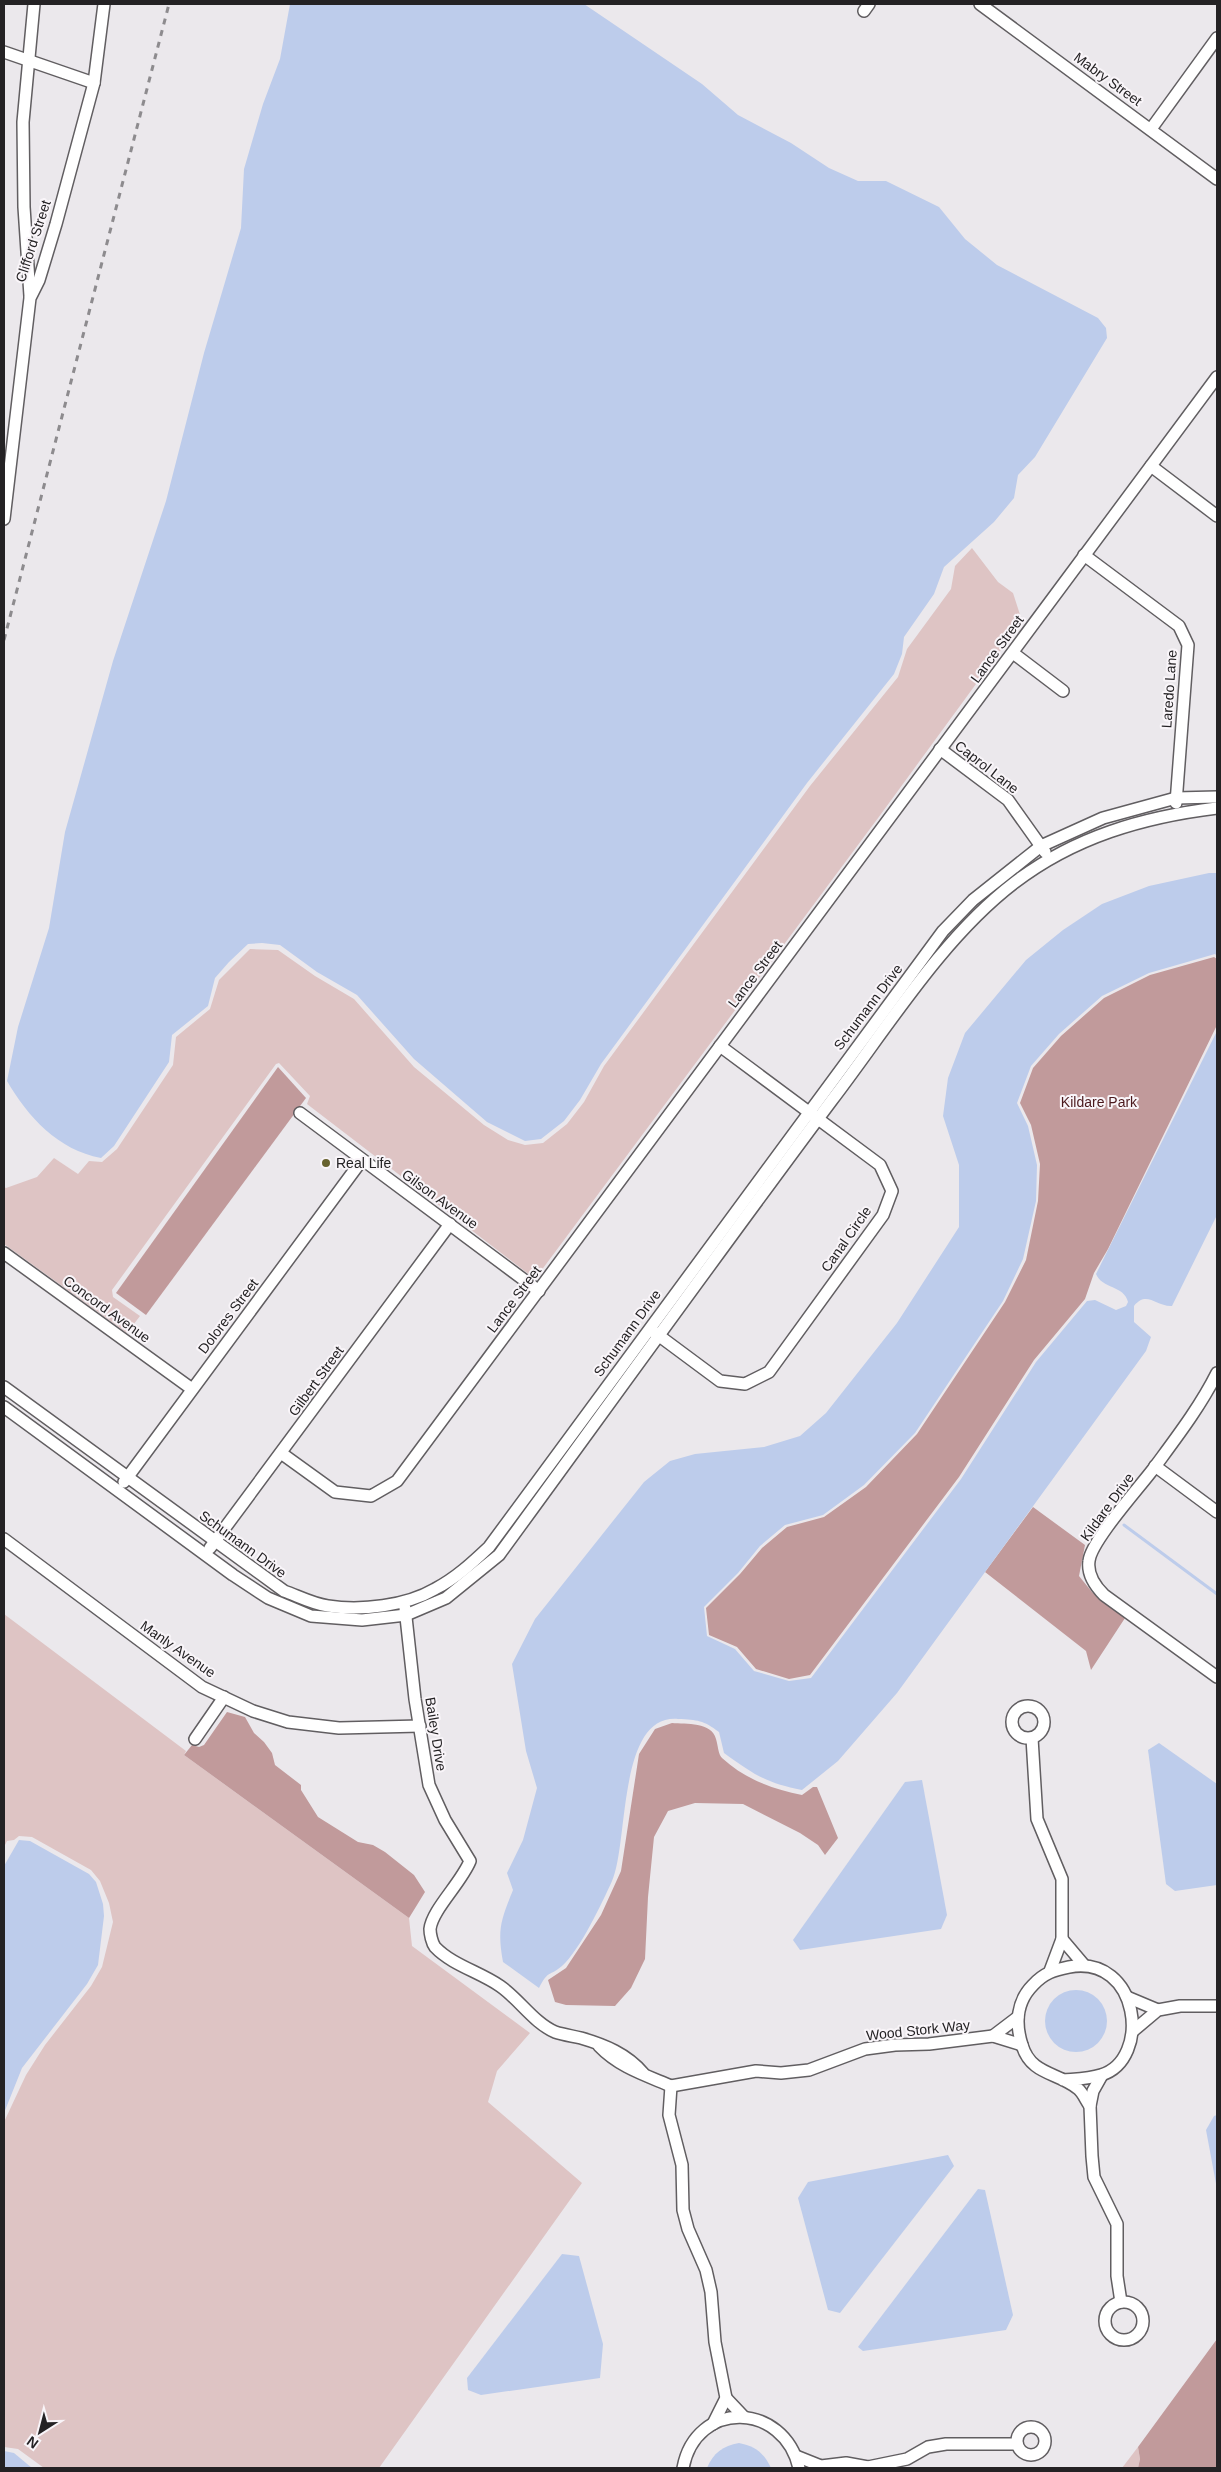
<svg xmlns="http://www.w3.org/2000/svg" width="1221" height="2472" font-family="Arial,sans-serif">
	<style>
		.green { fill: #dec4c4 }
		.forest { fill: #c19a9b }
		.water { fill: #bdcceb }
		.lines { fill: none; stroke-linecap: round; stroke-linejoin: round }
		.stream { stroke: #bdcceb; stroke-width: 3 }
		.minor-casing { stroke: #615e61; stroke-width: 14 }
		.minor { stroke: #fff; stroke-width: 11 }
		.rail { stroke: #8d8b8e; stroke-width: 3; stroke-dasharray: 6 6; stroke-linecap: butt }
		.poi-dot { fill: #67622f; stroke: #f9f5f9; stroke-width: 2 }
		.labels { text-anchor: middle; stroke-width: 4; stroke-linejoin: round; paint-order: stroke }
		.street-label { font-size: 14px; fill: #242224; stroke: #f9f5f9 }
		.park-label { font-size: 14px; fill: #4b191d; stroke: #f9f5f9 }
		.poi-label { font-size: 14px; fill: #242224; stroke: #f9f5f9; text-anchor: start }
	</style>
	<rect width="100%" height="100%" fill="#ebe8ec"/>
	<!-- green -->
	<g class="green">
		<polygon points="972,548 998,582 1013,593 1022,621 881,814 535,1279 307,1104 310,1096 279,1063 276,1064 112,1290 113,1297 140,1316 127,1333 4,1244 4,1187 6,1188 37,1177 54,1158 78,1174 89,1161 102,1162 117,1149 173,1065 176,1037 210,1009 219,980 250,949 278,950 315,976 354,999 414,1067 484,1125 508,1140 525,1145 543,1143 567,1124 584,1102 604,1066 810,786 898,677 907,649 951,589 955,566"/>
		<polygon points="4,1614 186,1751 184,1755 409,1918 412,1946 530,2033 497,2071 488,2102 582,2183 379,2468 44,2468 18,2449 4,2447 4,2122 26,2075 45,2045 91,1986 102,1967 113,1922 109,1903 100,1881 91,1870 32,1837 19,1836 14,1840 7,1841 4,1847"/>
		<polygon points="1138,2447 1140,2459 1138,2468 1122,2468"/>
	</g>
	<!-- forest -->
	<g class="forest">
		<polygon points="1214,957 1217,959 1217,1025 1108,1249 1094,1273 1085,1299 1034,1360 959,1477 810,1675 789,1679 756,1669 737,1647 709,1635 706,1608 740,1574 762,1548 787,1527 824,1517 866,1487 917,1434 1005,1302 1026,1260 1038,1201 1040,1164 1031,1125 1020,1103 1033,1068 1061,1036 1104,998 1150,975"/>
		<polygon points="278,1067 306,1098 146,1315 116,1293"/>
		<polygon points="1033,1507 1085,1545 1079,1576 1092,1592 1125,1618 1091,1670 1086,1651 985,1572"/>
		<polygon points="227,1712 245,1717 254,1733 264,1742 272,1753 275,1765 301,1785 301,1790 318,1817 358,1842 373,1845 385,1852 414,1875 425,1892 409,1918 184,1755 192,1745 199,1747 204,1745"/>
		<path d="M672,1723C686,1724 712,1722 716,1739C718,1745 718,1754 722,1758C745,1779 772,1789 802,1795L813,1787H817L838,1838L825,1855L818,1845L800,1833L743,1804L695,1803L668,1811L654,1837L648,1897L645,1959L631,1988L615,2006L566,2005L555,2002L548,1980L566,1968L601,1915L621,1871L639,1754L655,1729Z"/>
		<polygon points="1217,2339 1217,2468 1138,2468 1140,2459 1138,2447"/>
	</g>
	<!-- water -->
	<g class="water">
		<path d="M290,4H584L702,84L738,115L791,143L829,168L858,181H886L939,207L965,239L997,265L1098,318L1106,328L1107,338L1035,457L1018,475L1014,498L994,522L944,567L934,594L904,637L902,654L894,674L807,783L601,1064L580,1100L564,1121L541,1139L525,1141L487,1122L414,1059L357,995L317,972L280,945L262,943L248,944L229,962L215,978L208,1006L172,1035L169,1062L114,1146L101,1158C58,1150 28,1117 7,1081L18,1027L49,928L65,832L113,661L166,501L204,353L241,228L244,169L263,104L280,59Z"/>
		<path d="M1209,873H1217V956L1215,954L1149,973L1102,996L1059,1034L1031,1066L1017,1103L1028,1126L1037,1165L1036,1201L1023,1259L1003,1301L915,1433L864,1485L823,1515L785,1525L760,1546L738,1573L704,1607L707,1636L735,1649L754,1671L789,1681L811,1678L961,1479L1036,1362L1087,1301L1095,1300L1116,1310L1126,1306L1128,1302C1124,1285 1102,1289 1096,1274L1217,1031V1215L1172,1306C1156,1307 1147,1290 1134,1306V1322L1151,1337L1146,1351L897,1693L838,1761L802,1790C766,1783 753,1774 724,1753L719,1732C703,1720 698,1720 678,1719C617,1714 629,1843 612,1881C602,1903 580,1950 562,1966C549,1977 549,1969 539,1988L503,1962C497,1929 501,1920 513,1890L507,1873L523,1840L537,1788L526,1751L512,1664L535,1619L644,1482L670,1461L695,1454L764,1447L800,1436L826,1413L897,1323L959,1227V1165L943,1116L948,1078L965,1033L1026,960L1063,930L1102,904L1149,886Z"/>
		<polygon points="1159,1743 1217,1784 1217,1885 1175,1891 1166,1884 1148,1750"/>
		<polygon points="922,1780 947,1915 941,1929 800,1950 793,1940 905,1782"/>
		<polygon points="19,1840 30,1841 89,1874 96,1882 103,1904 104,1916 98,1965 87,1984 22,2068 4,2113 4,1866"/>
		<circle cx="1076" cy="2021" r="31"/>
		<polygon points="1217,2115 1217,2189 1206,2130 1214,2116"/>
		<polygon points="948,2155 954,2166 840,2313 828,2310 798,2198 808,2182"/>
		<polygon points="978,2189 985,2190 1013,2315 1006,2330 863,2351 858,2347"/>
		<polygon points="562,2254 579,2256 603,2344 600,2378 481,2395 468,2390 467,2378"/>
		<path d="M739,2443C755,2446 764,2453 771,2468H707C713,2453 723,2446 739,2443Z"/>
		<polygon points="4,2451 14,2453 32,2468 4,2468"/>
	</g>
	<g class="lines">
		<!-- stream -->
		<polyline class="stream" points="1124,1525 1217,1594"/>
		<!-- minor casing -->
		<g class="minor-casing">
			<g id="minor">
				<polyline points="980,4 1217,179"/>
				<polyline points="864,11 869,4"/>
				<polyline points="4,52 94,83"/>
				<polyline points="1151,129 1217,38"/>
				<polyline points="30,296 24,207 23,122 34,4"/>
				<polyline points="1151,466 1217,516"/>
				<polyline points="4,519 30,298 39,280 56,224 94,83 104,4"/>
				<polyline points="1084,555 1179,626 1188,645 1176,803"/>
				<polyline points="1013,653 1063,691"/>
				<polyline points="940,749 1008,800 1045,852"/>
				<polyline points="300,1113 539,1291"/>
				<polyline points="4,1253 192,1389"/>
				<polyline points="654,1332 720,1381 745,1384 769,1372 883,1215 892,1191 880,1165 720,1046"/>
				<path d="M1217,1373C1200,1407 1176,1438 1154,1468C1139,1488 1091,1541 1089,1561C1087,1575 1095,1586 1104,1595L1217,1677"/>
				<path d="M4,1387L284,1591C298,1596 313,1604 328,1606C361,1611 406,1606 435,1589C456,1578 472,1563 489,1547L943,931L973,900L1041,846L1103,818L1176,798L1217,797"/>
				<path d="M4,1407L233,1575L268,1598L311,1616L362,1620L406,1615L446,1598L499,1555C610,1403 720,1250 832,1100C887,1028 942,938 1014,883C1074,837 1143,817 1217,808"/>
				<polyline points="281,1453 335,1492 371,1496 397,1481 1217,377"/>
				<polyline points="1155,1466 1217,1512"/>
				<polyline points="124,1482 362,1160"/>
				<polyline points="4,1539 202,1687 253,1711 288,1722 339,1728 420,1726"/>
				<polyline points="210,1548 450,1224"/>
				<path d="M405,1608L415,1699L429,1785L445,1820L470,1861C461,1883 432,1910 430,1929C430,1934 432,1943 435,1947C452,1965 480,1972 500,1986C519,1999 534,2023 555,2032C564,2035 573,2036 581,2038C605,2045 627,2054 643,2073"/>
				<circle cx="1028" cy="1722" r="16"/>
				<polyline points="1032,1738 1037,1819 1062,1879 1062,1939 1050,1971"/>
				<polyline points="195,1739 224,1697"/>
				<polyline points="1062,1939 1084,1965"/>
				<polyline points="1127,1997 1158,2010"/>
				<polyline points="1133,2031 1158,2010 1180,2006 1217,2006"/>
				<polyline points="993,2036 1018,2017"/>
				<path d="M599,2046C619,2067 645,2075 671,2086"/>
				<polyline points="1102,2075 1093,2091 1090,2106 1092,2156 1094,2177 1117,2224 1117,2276 1121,2302"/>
				<path d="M1063,2080C1075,2079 1089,2079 1101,2075C1152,2060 1140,1954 1069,1967C1054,1970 1044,1973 1033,1985C1017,2001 1015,2023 1022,2045C1031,2075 1057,2072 1077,2088C1083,2092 1086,2101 1090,2106"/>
				<polyline points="671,2086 756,2071 781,2073 809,2070 865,2049 895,2045 929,2044 993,2036 1022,2045"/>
				<polyline points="671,2086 669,2115 682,2165 683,2210 688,2229 706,2270 711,2292 715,2342 726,2398 713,2424"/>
				<circle cx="1124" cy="2321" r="19"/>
				<polyline points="726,2398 744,2417"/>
				<circle cx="1031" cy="2441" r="14"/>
				<polyline points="796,2456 821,2466 846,2463 868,2467 907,2459 928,2447 946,2444 1017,2444"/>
				<path d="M683,2468C696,2399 784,2402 799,2468"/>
			</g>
		</g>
		<!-- minor -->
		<use href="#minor" class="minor"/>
		<!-- rail -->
		<polyline class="rail" points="4,640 169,4"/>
	</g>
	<!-- markers -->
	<circle class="poi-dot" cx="326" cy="1163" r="5"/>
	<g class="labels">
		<!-- street labels -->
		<g class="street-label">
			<text transform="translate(1108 79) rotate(36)" y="5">Mabry Street</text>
			<text transform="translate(33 241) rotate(-72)" y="5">Clifford Street</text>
			<text transform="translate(997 649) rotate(-54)" y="5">Lance Street</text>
			<text transform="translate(1169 689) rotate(-86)" y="5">Laredo Lane</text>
			<text transform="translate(987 767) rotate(38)" y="5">Caprol Lane</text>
			<text transform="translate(755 974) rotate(-53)" y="5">Lance Street</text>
			<text transform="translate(868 1007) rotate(-53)" y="5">Schumann Drive</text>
			<text transform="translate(440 1199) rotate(36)" y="5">Gilson Avenue</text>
			<text transform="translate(846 1239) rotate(-55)" y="5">Canal Circle</text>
			<text transform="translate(514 1299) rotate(-53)" y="5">Lance Street</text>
			<text transform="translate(107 1309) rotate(36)" y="5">Concord Avenue</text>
			<text transform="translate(228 1316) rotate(-53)" y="5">Dolores Street</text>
			<text transform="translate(627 1333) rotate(-54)" y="5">Schumann Drive</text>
			<text transform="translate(316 1381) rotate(-54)" y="5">Gilbert Street</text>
			<text transform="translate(1107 1507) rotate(-54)" y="5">Kildare Drive</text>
			<text transform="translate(243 1544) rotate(36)" y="5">Schumann Drive</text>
			<text transform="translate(178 1649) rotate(35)" y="5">Manly Avenue</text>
			<text transform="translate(436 1734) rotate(81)" y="5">Bailey Drive</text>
			<text transform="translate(918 2030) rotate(-6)" y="5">Wood Stork Way</text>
		</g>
		<!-- park labels -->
		<g class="park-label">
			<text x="1099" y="1107">Kildare Park</text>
		</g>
		<!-- poi labels -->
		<g class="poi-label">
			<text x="336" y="1168">Real Life</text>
		</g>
	</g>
	<!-- border -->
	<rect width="1221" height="2472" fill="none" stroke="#242224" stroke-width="10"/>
	<!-- north arrow -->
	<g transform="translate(40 2432) rotate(216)" stroke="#f9f5f9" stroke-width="4" paint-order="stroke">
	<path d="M0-4L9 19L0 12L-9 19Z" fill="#242224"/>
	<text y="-8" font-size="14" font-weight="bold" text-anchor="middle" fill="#242224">N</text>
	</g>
</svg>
